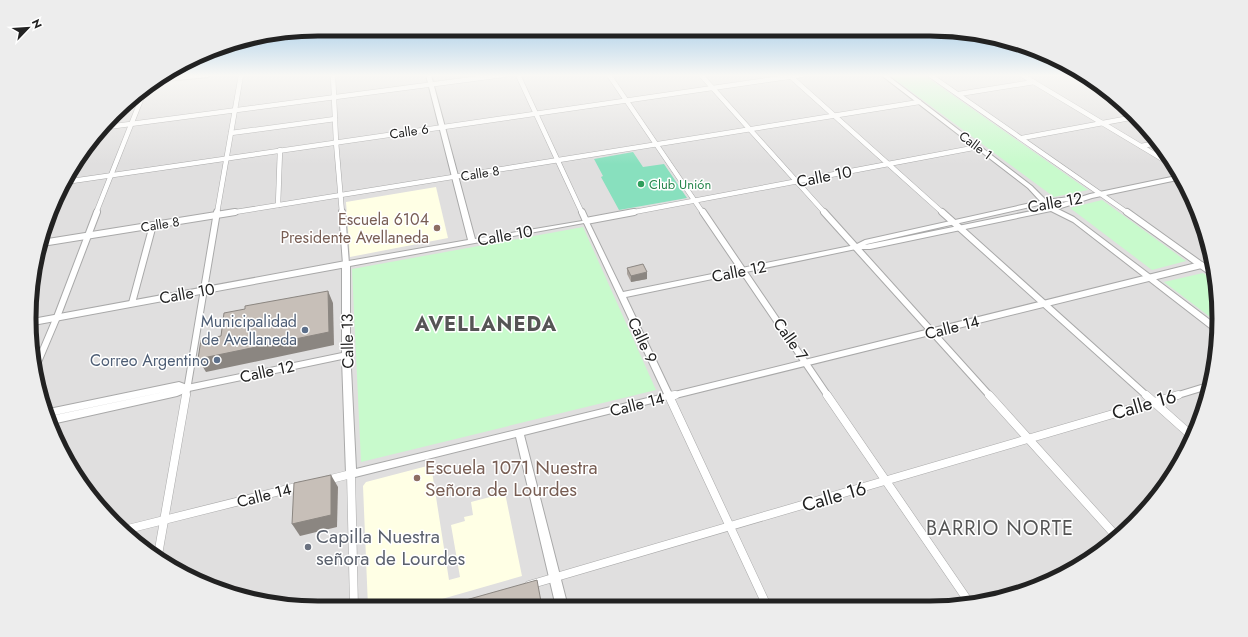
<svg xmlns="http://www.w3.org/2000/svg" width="1248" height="637" font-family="Jost,sans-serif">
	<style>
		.residential { fill: #e0dfdf }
		.education { fill: #ffffe5 }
		.park { fill: #c8facc }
		.pitch { fill: #88e0be }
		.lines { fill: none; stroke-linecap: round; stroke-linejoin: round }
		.minor-far2-casing { stroke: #a9a9a9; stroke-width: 5.5 }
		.minor-far1-casing { stroke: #a9a9a9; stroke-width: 8 }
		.minor-casing { stroke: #a9a9a9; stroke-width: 9 }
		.tertiary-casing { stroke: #a9a9a9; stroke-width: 2 }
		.minor-far2 { stroke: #fff; stroke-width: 4.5 }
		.minor-far1 { stroke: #fff; stroke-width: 6 }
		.minor { stroke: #fff; stroke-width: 8 }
		.tertiary { fill: #fff; fill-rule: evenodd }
		.wall { fill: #aba49e }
		.shaded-wall { fill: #8b8681 }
		.building { fill: #c7bfb8; stroke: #8b8681 }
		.leisure-dot { fill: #2e9e5b; stroke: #fff; stroke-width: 1.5 }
		.education-dot { fill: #8d6e63; stroke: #fff; stroke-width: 1.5 }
		.service-dot { fill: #5c6f8a; stroke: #fff; stroke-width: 1.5 }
		.worship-dot { fill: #6b7280; stroke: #fff; stroke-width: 1.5 }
		.labels { text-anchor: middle; stroke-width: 3; stroke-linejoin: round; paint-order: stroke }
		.far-street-label { font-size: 13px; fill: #222; stroke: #fff }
		.far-leisure-label { font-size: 13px; fill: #27864d; stroke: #fff; text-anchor: start }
		.street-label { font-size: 16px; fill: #222; stroke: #fff }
		.education-label { font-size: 16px; fill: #785e54; stroke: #fff; text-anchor: end }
		.service-label { font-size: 16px; fill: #4e5e75; stroke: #fff; text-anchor: end }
		.near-street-label { font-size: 19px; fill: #222; stroke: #fff }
		.near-education-label { font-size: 19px; fill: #785e54; stroke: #fff; text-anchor: start }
		.near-worship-label { font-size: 19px; fill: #5b616d; stroke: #fff; text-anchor: start }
		.district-label { font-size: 20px; font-weight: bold; letter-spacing: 1px; fill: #555; stroke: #fff }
		.near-neighbourhood-label { font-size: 20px; letter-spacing: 1px; fill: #555; stroke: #fff }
		.rim { fill: none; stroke: #222; stroke-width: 5 }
	</style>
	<rect width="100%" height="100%" fill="#f2efe9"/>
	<!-- residential -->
	<polygon class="residential" points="169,75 1083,75 1106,89 1147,127 1180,174 1204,225 1216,280 1218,337 1209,393 1189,446 1147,509 1106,548 1040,586 968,605 300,607 244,598 191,578 114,523 59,446 31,356 35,262 68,174 101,127 142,89"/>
	<!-- education -->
	<g class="education">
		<polygon points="436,187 448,238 350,257 346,202"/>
		<polygon points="431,465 449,580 460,577 451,525 465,521 464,517 473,515 471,502 505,493 522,576 414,607 368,607 363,486 366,482"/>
	</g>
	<!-- park -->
	<g class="park">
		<polygon points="889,75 924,75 1088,190 1054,197"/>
		<polygon points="1102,200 1186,261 1152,270 1070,208"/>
		<polygon points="583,227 656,390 361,462 352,269"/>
		<polygon points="1203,273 1217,283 1218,323 1164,282"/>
	</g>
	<!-- pitch -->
	<polygon class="pitch" points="633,152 643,167 664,164 687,198 619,210 601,177 603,176 594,159"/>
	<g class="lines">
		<!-- minor-far2 casing -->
		<g class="minor-far2-casing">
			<g id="minor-far2">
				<polyline points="333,75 336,142 342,213"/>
				<polyline points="518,75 582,213"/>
				<polyline points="609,75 703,213"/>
				<polyline points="701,75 825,213"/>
				<polyline points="789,75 943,213"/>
				<polyline points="930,75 1128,213"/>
				<polyline points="1022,75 1174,166"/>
				<polyline points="959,94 1034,82"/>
				<polyline points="125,105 139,103"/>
				<polyline points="100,128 503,75"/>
				<polyline points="231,133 335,119"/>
				<polyline points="1022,138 1135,117"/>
				<polyline points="1141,146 1158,143"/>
				<polyline points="65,182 802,75"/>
				<polyline points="278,205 280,150"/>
				<polyline points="96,213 146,87"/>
				<polyline points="217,213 241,75"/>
				<polyline points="229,213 919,102"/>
				<polyline points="629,213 978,147"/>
			</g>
		</g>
		<!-- minor-far1 casing -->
		<g class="minor-far1-casing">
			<g id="minor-far1">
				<polyline points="582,212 586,221 634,212"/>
				<polyline points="703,212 828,396"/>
				<polyline points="824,212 990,396"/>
				<polyline points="942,212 1147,396"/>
				<polyline points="1127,212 1215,275"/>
				<polyline points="42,243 235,212"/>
				<polyline points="132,303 153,225"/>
				<polyline points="33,322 346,264 342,212"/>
				<polyline points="35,369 57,317 97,212"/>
				<polyline points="186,396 217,212"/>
				<polyline points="671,396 1201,265"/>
				<polyline points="1175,396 1211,385"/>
			</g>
		</g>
		<!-- minor casing -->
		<g class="minor-casing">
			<g id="minor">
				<polyline points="675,395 669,396 767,606"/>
				<polyline points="827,395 971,605"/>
				<polyline points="989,395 1117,537"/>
				<polyline points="1146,395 1193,437"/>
				<polyline points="327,480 351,474 354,607"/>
				<polyline points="124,530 300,486"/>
				<polyline points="158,555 186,395"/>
				<polyline points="529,585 1178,395"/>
			</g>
		</g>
		<!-- tertiary casing -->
		<g class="tertiary-casing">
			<g id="tertiary">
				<polygon points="199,75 211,75 208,77 155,82 161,79"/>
				<path d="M426,75H431L475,239L588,220L623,292L855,245L865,240L1040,201L1028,188L881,75H887L1032,186L1046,200L1069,197L1071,198V200L1090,194L1181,175L1182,179L1092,198L1058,209L1074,217L1218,326V333L1215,332L1073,222L1051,211L870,249H856L626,297L673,396L672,398L524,435L568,607H556L516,437L351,478L348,477L346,474L342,359L189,391L177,396L52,424L50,417L51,416L178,389L50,416L48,410L49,409L179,382L187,385L342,353V264L343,262L468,240ZM1069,201L1053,206L1049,203ZM1043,204L1046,208L865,245L867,244ZM584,223L664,394L356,469L350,348V266Z"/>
			</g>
		</g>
		<!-- minor-far2 -->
		<use href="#minor-far2" class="minor-far2"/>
		<!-- minor-far1 -->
		<use href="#minor-far1" class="minor-far1"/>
		<!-- minor -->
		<use href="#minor" class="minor"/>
		<!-- tertiary -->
		<use href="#tertiary" class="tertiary"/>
	</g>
	<!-- wall -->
	<polygon class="wall" points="627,268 647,279 631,282 627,274"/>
	<!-- shaded-wall -->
	<g class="shaded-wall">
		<polygon points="647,272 647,279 631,282 631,276"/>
		<polygon points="328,291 333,303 334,345 206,372 198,359"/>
		<polygon points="331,475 338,487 337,527 300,536 292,524"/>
	</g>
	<!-- building -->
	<g class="building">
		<polygon points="643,264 647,272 631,276 627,268"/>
		<polygon points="328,291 329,332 198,359 201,340 221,336 224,313 245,309 245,306"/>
		<polygon points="331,475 331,515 292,524 294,483"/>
		<polygon points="537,580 542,607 441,607"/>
		<polygon points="764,602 766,606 753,606"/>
	</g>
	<!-- sky -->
	<linearGradient id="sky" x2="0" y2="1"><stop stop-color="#8fc0e4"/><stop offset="0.46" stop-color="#f9f8f5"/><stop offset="1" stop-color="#f9f8f5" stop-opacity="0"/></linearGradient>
	<rect width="1248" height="164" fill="url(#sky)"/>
	<!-- markers -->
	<circle class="leisure-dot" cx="641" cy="184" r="4"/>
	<g class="education-dot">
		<circle cx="437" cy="228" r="4"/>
		<circle cx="417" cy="478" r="4"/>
	</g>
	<g class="service-dot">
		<circle cx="305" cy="330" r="4"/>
		<circle cx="217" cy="360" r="4"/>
	</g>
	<circle class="worship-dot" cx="308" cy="547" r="4"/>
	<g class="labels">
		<!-- far-street labels -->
		<g class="far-street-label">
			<text transform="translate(409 131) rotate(-8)" y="5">Calle 6</text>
			<text transform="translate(976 145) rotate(37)" y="5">Calle 1</text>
			<text transform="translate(480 173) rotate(-9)" y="5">Calle 8</text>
			<text transform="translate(160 224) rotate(-9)" y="5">Calle 8</text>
		</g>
		<!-- far-leisure labels -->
		<g class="far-leisure-label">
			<text x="649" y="189">Club Unión</text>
		</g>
		<!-- street labels -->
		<g class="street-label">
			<text transform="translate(824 176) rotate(-11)" y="6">Calle 10</text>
			<text transform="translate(1055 202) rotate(-10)" y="6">Calle 12</text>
			<text transform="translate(505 235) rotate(-10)" y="6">Calle 10</text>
			<text transform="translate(739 271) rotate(-11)" y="6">Calle 12</text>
			<text transform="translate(187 293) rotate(-10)" y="6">Calle 10</text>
			<text transform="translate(952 327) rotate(-14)" y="6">Calle 14</text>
			<text transform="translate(791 339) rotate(55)" y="6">Calle 7</text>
			<text transform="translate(643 340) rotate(65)" y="6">Calle 9</text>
			<text transform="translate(347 341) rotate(-91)" y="6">Calle 13</text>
			<text transform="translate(267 371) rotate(-12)" y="6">Calle 12</text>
			<text transform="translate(637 404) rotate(-14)" y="6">Calle 14</text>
			<text transform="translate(264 495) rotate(-14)" y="6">Calle 14</text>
		</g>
		<!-- education labels -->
		<g class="education-label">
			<text x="429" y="225">Escuela 6104<tspan x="429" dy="18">Presidente Avellaneda</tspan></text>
		</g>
		<!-- service labels -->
		<g class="service-label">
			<text x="297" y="327">Municipalidad<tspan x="297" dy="18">de Avellaneda</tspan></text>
			<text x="209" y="366">Correo Argentino</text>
		</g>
		<!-- near-street labels -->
		<g class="near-street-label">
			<text transform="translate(1144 404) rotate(-16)" y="7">Calle 16</text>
			<text transform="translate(834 496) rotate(-16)" y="7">Calle 16</text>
		</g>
		<!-- near-education labels -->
		<g class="near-education-label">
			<text x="425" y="474">Escuela 1071 Nuestra<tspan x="425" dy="22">Señora de Lourdes</tspan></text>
		</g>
		<!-- near-worship labels -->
		<g class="near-worship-label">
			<text x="316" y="543">Capilla Nuestra<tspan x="316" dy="22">señora de Lourdes</tspan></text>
		</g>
		<!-- district labels -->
		<g class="district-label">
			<text x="486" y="331">AVELLANEDA</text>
		</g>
		<!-- near-neighbourhood labels -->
		<g class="near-neighbourhood-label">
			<text x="1000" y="535">BARRIO NORTE</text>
		</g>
	</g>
	<!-- crop -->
	<path d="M0 0H1248V637H0ZM318 36H930A282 282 0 0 1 1212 318V319A282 282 0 0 1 930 601H318A282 282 0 0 1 36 319V318A282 282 0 0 1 318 36Z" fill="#ededed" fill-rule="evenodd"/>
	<path class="rim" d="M318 36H930A282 282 0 0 1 1212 318V319A282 282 0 0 1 930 601H318A282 282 0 0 1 36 319V318A282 282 0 0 1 318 36Z"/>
	<!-- north arrow -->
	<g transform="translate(28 28) rotate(65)" stroke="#ffffff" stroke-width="3" paint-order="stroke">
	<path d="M0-3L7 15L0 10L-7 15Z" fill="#222222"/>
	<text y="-6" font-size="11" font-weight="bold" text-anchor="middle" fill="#222222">N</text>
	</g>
</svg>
